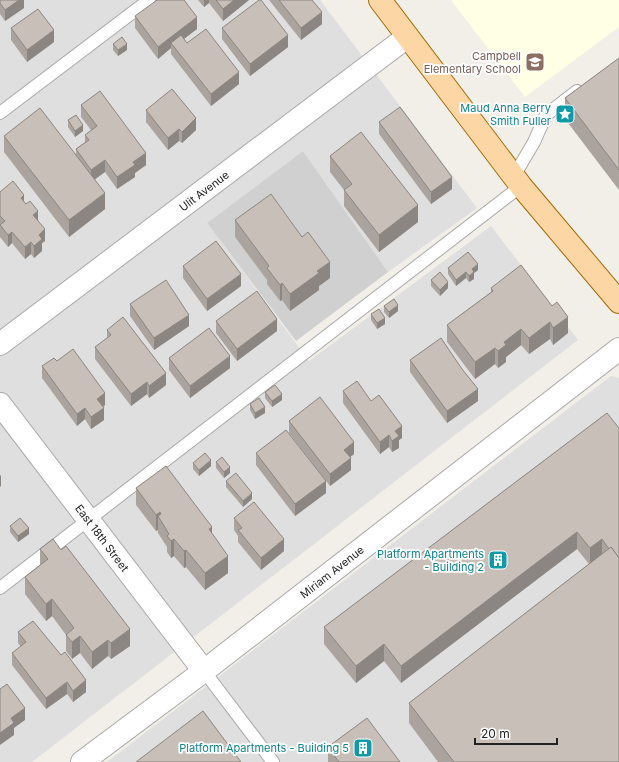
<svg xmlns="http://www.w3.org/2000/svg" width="619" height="762" font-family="Inter,sans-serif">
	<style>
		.residential { fill: #e0dfdf }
		.education { fill: #ffffe5 }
		.religious { fill: #d0d0d0 }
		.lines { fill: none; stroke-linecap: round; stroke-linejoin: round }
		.service-casing { stroke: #a9a9a9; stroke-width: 14 }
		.minor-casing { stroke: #a9a9a9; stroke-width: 24 }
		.primary-casing { stroke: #a06b00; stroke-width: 24 }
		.service { stroke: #fff; stroke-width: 12 }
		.minor { stroke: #fff; stroke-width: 22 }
		.primary { stroke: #fcd6a4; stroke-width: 22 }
		.wall { fill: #aba49e }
		.shaded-wall { fill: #8b8681 }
		.building { fill: #c7bfb8; stroke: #8b8681 }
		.labels { text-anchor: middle; stroke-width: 3.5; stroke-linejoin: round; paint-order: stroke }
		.education-label { font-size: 11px; fill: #785e54; stroke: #fff; text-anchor: end }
		.culture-label { font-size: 11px; fill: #0d838f; stroke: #fff; text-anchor: end }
		.street-label { font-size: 11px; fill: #222; stroke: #fff }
	</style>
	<rect width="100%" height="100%" fill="#f2efe9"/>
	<!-- residential -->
	<g class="residential">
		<polygon points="0,0 320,0 477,208 388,272 303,151 207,223 309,361 491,226 578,340 32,762 0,762"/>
		<polygon points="611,376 619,378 619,762 107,762"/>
	</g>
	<!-- education -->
	<polygon class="education" points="451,0 619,0 619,27 525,97"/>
	<!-- religious -->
	<polygon class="religious" points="303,151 388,272 296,341 207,223"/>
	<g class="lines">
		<!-- service casing -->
		<g class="service-casing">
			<g id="service">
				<polyline points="0,113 149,0"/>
				<polyline points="514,176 534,142 546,115 577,91"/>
				<polyline points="0,588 521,186"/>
				<polyline points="204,671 273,762"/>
			</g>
		</g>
		<!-- minor casing -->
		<g class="minor-casing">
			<g id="minor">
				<polyline points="0,344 407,37"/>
				<polyline points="0,404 204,671"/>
				<polyline points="82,762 204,671 619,349"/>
			</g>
		</g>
		<!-- primary casing -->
		<g class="primary-casing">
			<polyline id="primary" points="380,0 521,186 619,302"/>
		</g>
		<!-- service -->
		<use href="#service" class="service"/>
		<!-- minor -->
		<use href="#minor" class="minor"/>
		<!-- primary -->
		<use href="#primary" class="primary"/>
	</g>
	<!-- wall -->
	<g class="wall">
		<polygon points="0,0 24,0 24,8 5,21 0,14"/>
		<polygon points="198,0 249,0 223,21 209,3 204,7"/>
		<polygon points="269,0 312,0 322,24 301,40"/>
		<polygon points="135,16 197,29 184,39 187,43 239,84 211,106 171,54 171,48 158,59 135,28"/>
		<polygon points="11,28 54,42 27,62 11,40"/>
		<polygon points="222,28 288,47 250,76 222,39"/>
		<polygon points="113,44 127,50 118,56 113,50"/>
		<polygon points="619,58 619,190 565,119 565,98"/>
		<polygon points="81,105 146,165 135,173 135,177 117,189 105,172 95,179 105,209 69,237 4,152 4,136 76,154 76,149 85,142 85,135 91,130 81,117"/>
		<polygon points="146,110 196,130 182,143 179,141 168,150 146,122"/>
		<polygon points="68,120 83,131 75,137 68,127"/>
		<polygon points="379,122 452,189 431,204 379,134"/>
		<polygon points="330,156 418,222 379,252 344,206 344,190 330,172"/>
		<polygon points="0,192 24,202 38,220 45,241 42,243 42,251 34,258 31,254 25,259 12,243 8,247 0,237"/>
		<polygon points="235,220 330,278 319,286 319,290 290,311 282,300 280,301 267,284 267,280 235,237"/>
		<polygon points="183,266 241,286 207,311 183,278"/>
		<polygon points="448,268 478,270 474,273 474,279 469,282 466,278 456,286 448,274"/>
		<polygon points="431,280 448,288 440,296 431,286"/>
		<polygon points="491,288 568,333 553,345 550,339 529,354 521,345 506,357 506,362 498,368 495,364 475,379 447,342 447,325 491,292"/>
		<polygon points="130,304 189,326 154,350 130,316"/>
		<polygon points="384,306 398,311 389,318 384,312"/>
		<polygon points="371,314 385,324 377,329 371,320"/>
		<polygon points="216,321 277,331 237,361 216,333"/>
		<polygon points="107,330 166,385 149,398 147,394 131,406 95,359 95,347 107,339"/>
		<polygon points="169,358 230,368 190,398 169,370"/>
		<polygon points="410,360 478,401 447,423 410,372"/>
		<polygon points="57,361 105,405 103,407 104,420 91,429 85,419 77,426 42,378 42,366"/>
		<polygon points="343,391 371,401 402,438 399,440 399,448 392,452 389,447 380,454 343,403"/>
		<polygon points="265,392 282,400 272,407 265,398"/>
		<polygon points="250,404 265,413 255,419 250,410"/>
		<polygon points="607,413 619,762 438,762 409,723 409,703 589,564 577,549 401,683 384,661 356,683 324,644 324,627"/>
		<polygon points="289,421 354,454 350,457 351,470 330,486 289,433"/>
		<polygon points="256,453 326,493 295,516 256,465"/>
		<polygon points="216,462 230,473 224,478 216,468"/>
		<polygon points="193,463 211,466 199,476 193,469"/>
		<polygon points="226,481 252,499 243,507 226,487"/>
		<polygon points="136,488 212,534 228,573 205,590 186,567 184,568 174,556 171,558 167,552 167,547 158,533 158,530 156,531 136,505"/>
		<polygon points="234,518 284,551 261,570 238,542 238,536 234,530"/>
		<polygon points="10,526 29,534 18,542 10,532"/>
		<polygon points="40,549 130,646 111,659 108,656 92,669 80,653 72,659 66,651 66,635 52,616 46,621 25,594 25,577 40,565"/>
		<polygon points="18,632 86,692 73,702 67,694 46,709 12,665 12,653 21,647 18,643"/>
		<polygon points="328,747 400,762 328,762"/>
	</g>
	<!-- shaded-wall -->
	<g class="shaded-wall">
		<polygon points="19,0 24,0 24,8 5,21 5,10"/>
		<polygon points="204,0 209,0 209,3 204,7"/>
		<polygon points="234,0 249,0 223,21 223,9"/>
		<polygon points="322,12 322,24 301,40 301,28"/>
		<polygon points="197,17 197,29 174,46 171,43 171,48 158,59 158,47"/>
		<polygon points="54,30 54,42 27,62 27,50"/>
		<polygon points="288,35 288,47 250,76 250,64"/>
		<polygon points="127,44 127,50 118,56 118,50"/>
		<polygon points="239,72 239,84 211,106 211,94"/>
		<polygon points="196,118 196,130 182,143 182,132"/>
		<polygon points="83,125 83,131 75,137 75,131"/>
		<polygon points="179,129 179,141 168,150 168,138"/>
		<polygon points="146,153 146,165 135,173 135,177 117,189 117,177 133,162"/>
		<polygon points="105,160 105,172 91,182 91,170"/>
		<polygon points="452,177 452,189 431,204 431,192"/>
		<polygon points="105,193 105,209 69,237 69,220"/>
		<polygon points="24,195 24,207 21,198"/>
		<polygon points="418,205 418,222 379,252 379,235"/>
		<polygon points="38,211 38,223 33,215"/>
		<polygon points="45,229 45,241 42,243 42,251 34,258 34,246 39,235"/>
		<polygon points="12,232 12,243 8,247 8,235"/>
		<polygon points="31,242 31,254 25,259 25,247"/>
		<polygon points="330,262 330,278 319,286 319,290 290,311 290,294 317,271"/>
		<polygon points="478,264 478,270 474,273 474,279 469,282 469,276 472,269"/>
		<polygon points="466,272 466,278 456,286 456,280"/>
		<polygon points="241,274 241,286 207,311 207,299"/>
		<polygon points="448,282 448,288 440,296 440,290"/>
		<polygon points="282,283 282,300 280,301 280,285"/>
		<polygon points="398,305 398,311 389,318 389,312"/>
		<polygon points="189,315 189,326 154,350 154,338"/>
		<polygon points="568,317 568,333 553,345 553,328"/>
		<polygon points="385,318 385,324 377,329 377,323"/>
		<polygon points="277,319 277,331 237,361 237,349"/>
		<polygon points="550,322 550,339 529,354 529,338"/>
		<polygon points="521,329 521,345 506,357 506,362 498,368 498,351 504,342"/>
		<polygon points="495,348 495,364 475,379 475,362"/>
		<polygon points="230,356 230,368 190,398 190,386"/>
		<polygon points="166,373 166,385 149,398 149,386"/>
		<polygon points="147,382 147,394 131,406 131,394"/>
		<polygon points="478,389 478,401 447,423 447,411"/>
		<polygon points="105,393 105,405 97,411 97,399"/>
		<polygon points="282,394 282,400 272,407 272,401"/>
		<polygon points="265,407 265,413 255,419 255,413"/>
		<polygon points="85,408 85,419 77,426 77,414"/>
		<polygon points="104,408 104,420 91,429 91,417"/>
		<polygon points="402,426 402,438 399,440 399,448 392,452 392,441 395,431"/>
		<polygon points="389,435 389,447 380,454 380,442"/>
		<polygon points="354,442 354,454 344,462 344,450"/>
		<polygon points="351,458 351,470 330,486 330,474"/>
		<polygon points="211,460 211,466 199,476 199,470"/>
		<polygon points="230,467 230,473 224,478 224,472"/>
		<polygon points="1,475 1,486 0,487 0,476"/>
		<polygon points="326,481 326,493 295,516 295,504"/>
		<polygon points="252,493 252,499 243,507 243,501"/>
		<polygon points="160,512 160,519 158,516 158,530 156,531 156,515"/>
		<polygon points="212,527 212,543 209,529"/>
		<polygon points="29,528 29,534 18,542 18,536"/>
		<polygon points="577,532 577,549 401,683 401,666"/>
		<polygon points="174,539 174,556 171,558 171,541"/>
		<polygon points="284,539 284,551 261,570 261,558"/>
		<polygon points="602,539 602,556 590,565 590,548"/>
		<polygon points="186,550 186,567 184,568 184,551"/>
		<polygon points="228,556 228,573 205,590 205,573"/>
		<polygon points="52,599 52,616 46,621 46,604"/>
		<polygon points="130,629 130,646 111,659 111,643"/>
		<polygon points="80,636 80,653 72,659 72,642"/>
		<polygon points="108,640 108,656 92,669 92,652"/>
		<polygon points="384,644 384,661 356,683 356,666"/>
		<polygon points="86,680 86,692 73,702 73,691"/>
		<polygon points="67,682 67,694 46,709 46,698"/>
		<polygon points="25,708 25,720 14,728 14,735 0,745 0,733 11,718"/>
	</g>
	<!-- building -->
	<g class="building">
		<polygon points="0,0 19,0 5,10 0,3"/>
		<polygon points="157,0 184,0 197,17 158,47 135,16"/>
		<polygon points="216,0 234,0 223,9"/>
		<polygon points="259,0 261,0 288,35 250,64 222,28"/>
		<polygon points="279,0 312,0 322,12 301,28"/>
		<polygon points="38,9 54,30 27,50 11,28"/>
		<polygon points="206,29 239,72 211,94 171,43 181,35 187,43"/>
		<polygon points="122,37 127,44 118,50 113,44"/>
		<polygon points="619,58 619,170 565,98"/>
		<polygon points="172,89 196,118 182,132 179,129 168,138 146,110"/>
		<polygon points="100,91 146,153 133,162 135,165 117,177 105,160 91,170 76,149 89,140 85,135 97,126 81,105"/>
		<polygon points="400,107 452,177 431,192 379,122"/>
		<polygon points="40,108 105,193 69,220 4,136"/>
		<polygon points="76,115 83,125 75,131 68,120"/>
		<polygon points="361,132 418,205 379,235 344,190 352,184 330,156"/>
		<polygon points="13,181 24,195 21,198 26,204 30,201 38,211 33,215 45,229 39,235 42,239 34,246 31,242 25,247 12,232 8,235 0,225 5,221 0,216 0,192"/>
		<polygon points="271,194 302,237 308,232 330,262 317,271 319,273 290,294 282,283 280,285 267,268 269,266 235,220"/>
		<polygon points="216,241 241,274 207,299 183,266"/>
		<polygon points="468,252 478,264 472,269 474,272 469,276 466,272 456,280 448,268"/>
		<polygon points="521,265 552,306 557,302 568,317 553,328 550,322 529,338 521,329 504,342 506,345 498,351 495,348 475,362 447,325 493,291 491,288"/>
		<polygon points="440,272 448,282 440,290 431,280"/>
		<polygon points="166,280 189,315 154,338 130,304"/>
		<polygon points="257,291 277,319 237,349 216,321"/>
		<polygon points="394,299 398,305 389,312 384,306"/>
		<polygon points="379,309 385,318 377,323 371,314"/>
		<polygon points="123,317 166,373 149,386 147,382 131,394 95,347 111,335 107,330"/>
		<polygon points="209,328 230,356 190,386 169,358"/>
		<polygon points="441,338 462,369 478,389 447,411 410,360"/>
		<polygon points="73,349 105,393 97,399 104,408 91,417 85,408 77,414 42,366 54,358 57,361"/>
		<polygon points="357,381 371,401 379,395 402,426 395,431 399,436 392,441 389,435 380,442 343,391"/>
		<polygon points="275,385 282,394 272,401 265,392"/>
		<polygon points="320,397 354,442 344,450 351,458 330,474 289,421"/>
		<polygon points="259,398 265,407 255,413 250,404"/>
		<polygon points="607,413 619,428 619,558 611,547 609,549 602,539 590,548 577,532 401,666 384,644 356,666 324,627"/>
		<polygon points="286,430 326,481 295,504 256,453"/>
		<polygon points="205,453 211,460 199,470 193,463"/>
		<polygon points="222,457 230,467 224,472 216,462"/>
		<polygon points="166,466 212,527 209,529 228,556 205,573 186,550 184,551 174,539 171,541 167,536 169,534 158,516 161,514 160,512 156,515 136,488"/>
		<polygon points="236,473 252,493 243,501 226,481"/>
		<polygon points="254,502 284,539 261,558 238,530 242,528 234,518"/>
		<polygon points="20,518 29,528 18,536 10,526"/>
		<polygon points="53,539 61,550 66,546 130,629 111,643 108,640 92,652 80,636 72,642 66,635 74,628 52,599 46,604 25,577 48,559 40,549"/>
		<polygon points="611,547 619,558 619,762 454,762 409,703"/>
		<polygon points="33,621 61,655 65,652 86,680 73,691 67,682 46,698 12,653 26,642 18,632"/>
		<polygon points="7,684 25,708 11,718 14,723 0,733 0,689"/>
		<polygon points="203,711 241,762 136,762"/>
		<polygon points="367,718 400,762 339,762 328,747"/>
	</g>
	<!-- icons -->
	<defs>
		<g id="school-square" transform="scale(1)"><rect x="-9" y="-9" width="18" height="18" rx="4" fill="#8d6e63" stroke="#fff"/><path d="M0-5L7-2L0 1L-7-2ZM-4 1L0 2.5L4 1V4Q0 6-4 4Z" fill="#fff"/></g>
		<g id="sight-square" transform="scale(1)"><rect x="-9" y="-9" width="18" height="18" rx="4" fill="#0f9aa8" stroke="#fff"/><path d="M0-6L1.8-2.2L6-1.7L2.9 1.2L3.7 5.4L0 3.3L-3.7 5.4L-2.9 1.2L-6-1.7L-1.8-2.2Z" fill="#fff"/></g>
		<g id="building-square" transform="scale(1)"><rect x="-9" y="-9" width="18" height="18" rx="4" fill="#0f9aa8" stroke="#fff"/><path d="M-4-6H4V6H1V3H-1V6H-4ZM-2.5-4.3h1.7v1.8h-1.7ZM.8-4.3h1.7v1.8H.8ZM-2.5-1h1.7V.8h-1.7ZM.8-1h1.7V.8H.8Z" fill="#fff"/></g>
	</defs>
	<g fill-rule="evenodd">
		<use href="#school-square" x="535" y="62"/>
		<use href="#sight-square" x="565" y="114"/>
		<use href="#building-square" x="498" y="560"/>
		<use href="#building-square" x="363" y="748"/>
	</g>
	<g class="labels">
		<!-- education labels -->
		<g class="education-label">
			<text x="521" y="60">Campbell<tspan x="521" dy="13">Elementary School</tspan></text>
		</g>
		<!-- culture labels -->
		<g class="culture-label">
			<text x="551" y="112">Maud Anna Berry<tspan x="551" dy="13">Smith Fuller</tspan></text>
			<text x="484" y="558">Platform Apartments<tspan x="484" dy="13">- Building 2</tspan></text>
			<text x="349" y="752">Platform Apartments - Building 5</text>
		</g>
		<!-- street labels -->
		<g class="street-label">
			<text transform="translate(204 191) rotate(-37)" y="4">Ulit Avenue</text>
			<text transform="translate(102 538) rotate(53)" y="4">East 18th Street</text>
			<text transform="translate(332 572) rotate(-38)" y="4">Miriam Avenue</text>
		</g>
	</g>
	<!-- scale -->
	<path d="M475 738v6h82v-6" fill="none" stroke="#222222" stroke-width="2"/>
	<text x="481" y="738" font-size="12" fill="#222222" stroke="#ffffff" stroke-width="3" paint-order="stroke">20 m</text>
</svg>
